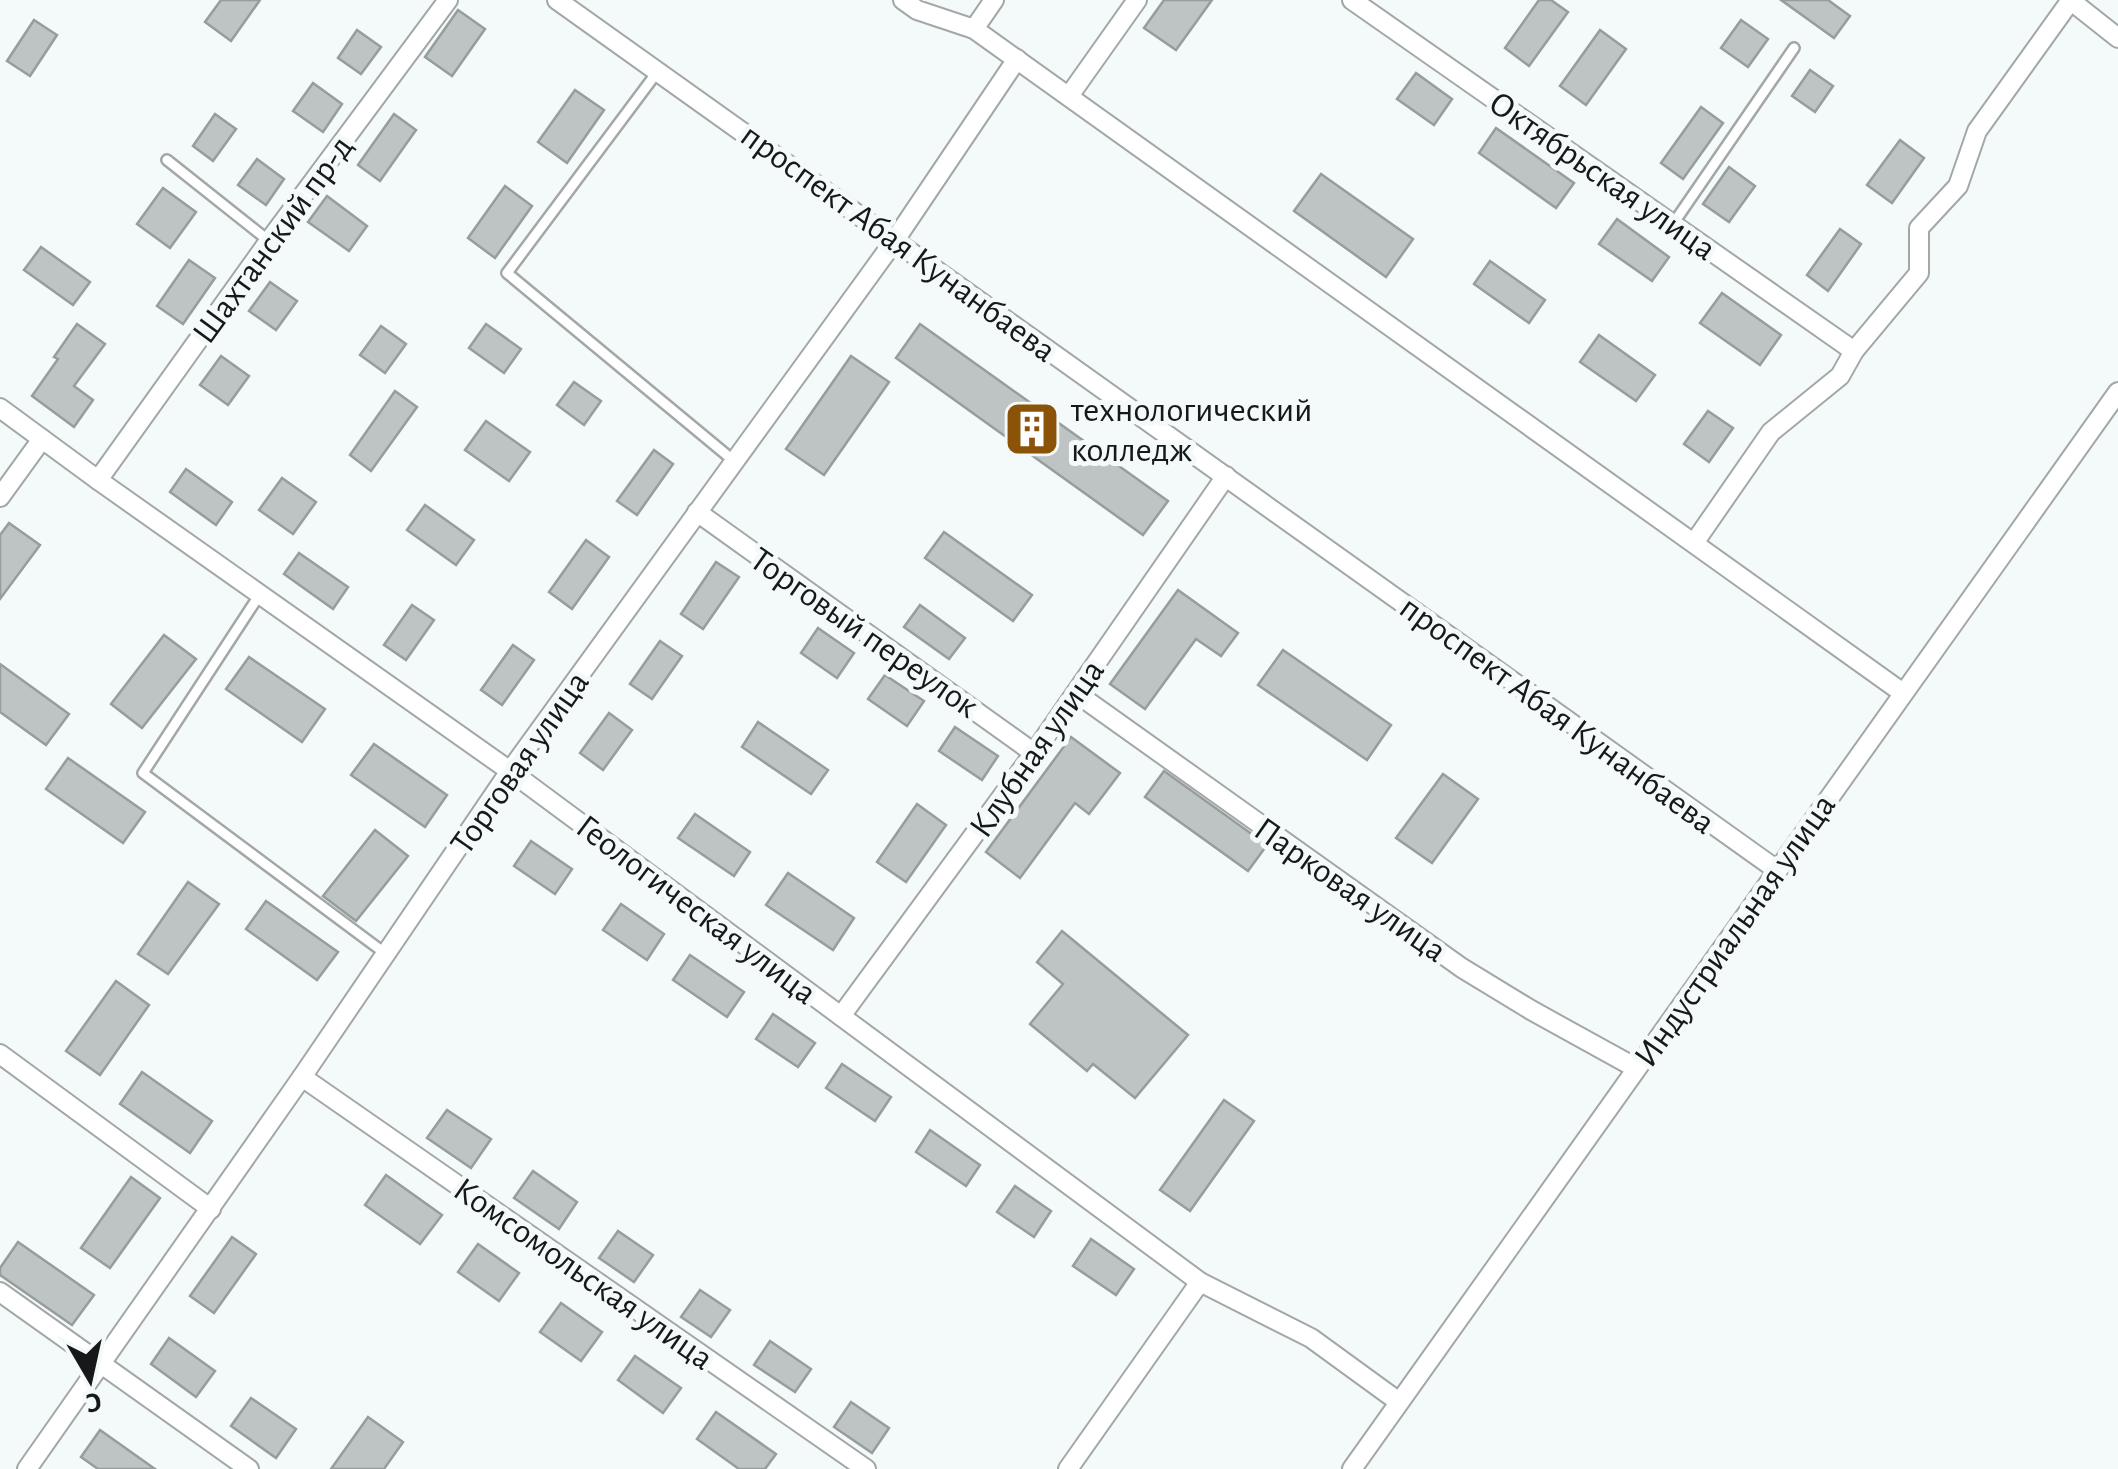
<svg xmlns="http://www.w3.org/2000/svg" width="2118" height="1469" font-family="'Alegreya Sans',sans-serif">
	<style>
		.building { fill: #bec3c4; stroke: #979c9d; stroke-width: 2.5 }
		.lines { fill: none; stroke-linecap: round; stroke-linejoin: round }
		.service-casing { stroke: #a2a7a8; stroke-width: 14 }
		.minor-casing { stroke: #a2a7a8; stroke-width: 22 }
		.service { stroke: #fff; stroke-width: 9 }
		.minor { stroke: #fff; stroke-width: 18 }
		.labels { text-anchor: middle; stroke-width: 10; stroke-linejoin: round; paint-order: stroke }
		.street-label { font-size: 35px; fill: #171819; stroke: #f4f9fa }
		.poi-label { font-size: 35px; fill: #171819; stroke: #f4f9fa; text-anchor: start }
	</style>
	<rect width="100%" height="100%" fill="#f4f9fa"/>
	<!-- building -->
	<g class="building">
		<polygon points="221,0 260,0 231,41 205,22"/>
		<polygon points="1164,0 1212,0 1176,50 1144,28"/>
		<polygon points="1539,0 1551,0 1568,12 1529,66 1505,48"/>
		<polygon points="1781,0 1828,0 1850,16 1834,38"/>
		<polygon points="458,10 485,29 452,76 425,57"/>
		<polygon points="34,20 57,35 30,76 7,61"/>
		<polygon points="1741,20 1768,39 1748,67 1721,48"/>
		<polygon points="357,30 381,47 361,74 338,58"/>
		<polygon points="1600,30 1626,49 1586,105 1560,86"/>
		<polygon points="1810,70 1833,86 1815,112 1792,96"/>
		<polygon points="1416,73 1452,99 1434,125 1397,99"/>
		<polygon points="313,83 342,104 323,132 293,111"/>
		<polygon points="575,90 604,110 567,163 538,142"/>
		<polygon points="1701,107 1723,123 1683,179 1661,163"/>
		<polygon points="215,114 236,129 213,161 193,146"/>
		<polygon points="394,114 416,130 380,181 358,165"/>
		<polygon points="1496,128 1574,183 1556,208 1479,153"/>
		<polygon points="1900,140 1924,158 1892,203 1867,185"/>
		<polygon points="257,159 284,179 266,205 238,185"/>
		<polygon points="1729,167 1755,186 1729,222 1703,204"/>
		<polygon points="1321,174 1413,239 1386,277 1294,211"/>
		<polygon points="505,186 532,206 495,258 468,238"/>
		<polygon points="163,188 196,212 170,248 137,224"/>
		<polygon points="327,196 367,226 349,251 308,222"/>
		<polygon points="1617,219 1669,257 1652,281 1599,244"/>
		<polygon points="1840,229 1861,244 1828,291 1807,275"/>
		<polygon points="41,247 90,282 73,305 24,270"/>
		<polygon points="189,260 215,278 183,324 157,306"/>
		<polygon points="1490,261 1545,300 1529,323 1474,284"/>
		<polygon points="270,282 297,301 276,330 249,311"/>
		<polygon points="1722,293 1781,335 1760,365 1700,323"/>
		<polygon points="77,324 105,344 74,386 93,400 74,427 32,396 58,359 54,357"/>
		<polygon points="486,324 521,349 504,373 469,348"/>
		<polygon points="920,324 1168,501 1143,535 896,358"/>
		<polygon points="381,326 406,344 385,373 360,355"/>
		<polygon points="1599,335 1655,375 1636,401 1580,362"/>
		<polygon points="221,356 249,376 228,405 200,385"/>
		<polygon points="851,356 889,382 824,475 786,449"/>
		<polygon points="574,382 601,401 584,425 557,405"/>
		<polygon points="395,391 417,407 371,471 350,455"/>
		<polygon points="1708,411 1733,428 1709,462 1684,444"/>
		<polygon points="486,421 530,452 509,481 465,450"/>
		<polygon points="654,450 673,464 637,515 617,501"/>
		<polygon points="186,469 232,502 216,525 170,492"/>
		<polygon points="282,478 316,502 293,534 259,510"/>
		<polygon points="425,505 474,540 456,565 407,530"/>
		<polygon points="9,523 40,545 0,599 0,535"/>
		<polygon points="944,532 1032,595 1013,621 925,558"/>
		<polygon points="586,540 609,557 572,609 549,592"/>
		<polygon points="299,553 348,587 333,609 284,574"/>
		<polygon points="716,562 739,577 703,629 681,614"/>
		<polygon points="1178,590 1238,633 1221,656 1196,639 1145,709 1110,684"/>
		<polygon points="412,605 434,620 406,660 384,645"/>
		<polygon points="920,605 965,638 949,659 904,627"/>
		<polygon points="818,628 854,653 837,678 801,653"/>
		<polygon points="164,635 196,659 142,728 111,704"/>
		<polygon points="660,641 682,656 652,699 630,684"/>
		<polygon points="513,645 534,660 502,705 481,690"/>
		<polygon points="1283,650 1391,725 1367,760 1258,685"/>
		<polygon points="249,657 325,709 302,742 226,689"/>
		<polygon points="0,664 69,714 46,745 0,712"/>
		<polygon points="885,675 924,701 907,726 868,699"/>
		<polygon points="609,713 632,730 603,770 580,753"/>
		<polygon points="758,722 828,770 811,794 742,747"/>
		<polygon points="955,727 998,756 982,780 939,751"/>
		<polygon points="1071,737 1120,773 1089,814 1075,803 1020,878 986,852"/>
		<polygon points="374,744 447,795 425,827 351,775"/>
		<polygon points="68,758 145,812 123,843 46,789"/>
		<polygon points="1164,771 1267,845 1248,871 1145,797"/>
		<polygon points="1443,774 1478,799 1432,863 1396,838"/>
		<polygon points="917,804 946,825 906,882 877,862"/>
		<polygon points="695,814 750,852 734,876 678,838"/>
		<polygon points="375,830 408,856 356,921 323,896"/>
		<polygon points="531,841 572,869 555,894 514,866"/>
		<polygon points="788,873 854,918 833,950 766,905"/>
		<polygon points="188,882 219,904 168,974 138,954"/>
		<polygon points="266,901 338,952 317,980 246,929"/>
		<polygon points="621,904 664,934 647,960 603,930"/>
		<polygon points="1062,931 1188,1035 1135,1098 1093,1064 1087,1071 1030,1024 1063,984 1037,962"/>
		<polygon points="690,955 744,992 727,1017 673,980"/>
		<polygon points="116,981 149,1005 100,1075 66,1051"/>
		<polygon points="773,1014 815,1043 798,1067 756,1039"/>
		<polygon points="842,1064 891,1097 875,1121 826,1088"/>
		<polygon points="142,1072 212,1121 190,1153 120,1104"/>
		<polygon points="1224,1100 1254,1121 1190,1211 1160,1190"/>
		<polygon points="447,1110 491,1139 471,1168 427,1138"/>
		<polygon points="930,1130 980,1165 966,1186 916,1152"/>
		<polygon points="533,1171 577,1202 559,1229 514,1198"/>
		<polygon points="386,1175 442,1215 420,1244 365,1205"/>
		<polygon points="131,1177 160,1198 110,1268 81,1248"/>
		<polygon points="1015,1186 1051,1211 1034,1237 997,1212"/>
		<polygon points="618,1231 653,1255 634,1282 599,1258"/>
		<polygon points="232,1237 256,1254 214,1313 190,1296"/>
		<polygon points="1091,1239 1134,1269 1116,1295 1073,1266"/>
		<polygon points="18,1242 94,1295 72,1325 0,1275 0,1268"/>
		<polygon points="478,1244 519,1273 499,1301 458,1272"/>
		<polygon points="700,1290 730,1310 711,1337 681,1317"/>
		<polygon points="561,1303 602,1332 581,1361 540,1332"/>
		<polygon points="169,1338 215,1371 196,1397 151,1364"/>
		<polygon points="770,1341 811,1369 795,1392 754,1365"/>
		<polygon points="635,1356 681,1388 663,1413 618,1380"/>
		<polygon points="251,1398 296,1429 276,1458 231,1426"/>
		<polygon points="851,1402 889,1428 872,1453 834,1427"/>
		<polygon points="716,1412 776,1454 765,1469 739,1469 697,1439"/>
		<polygon points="368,1417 403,1442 384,1469 331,1469"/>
		<polygon points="100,1430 155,1469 98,1469 81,1457"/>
	</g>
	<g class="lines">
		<!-- service casing -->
		<g class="service-casing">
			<g id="service">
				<polyline points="658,71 507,273 734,461"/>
				<polyline points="167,160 269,241"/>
				<polyline points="1673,224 1794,48"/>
				<polyline points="260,594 143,773 386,954"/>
			</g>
		</g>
		<!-- minor casing -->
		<g class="minor-casing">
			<g id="minor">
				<polyline points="557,0 1777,870"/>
				<polyline points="903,0 917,10 974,29 1903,693"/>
				<polyline points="1352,0 1854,351"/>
				<polyline points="2070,0 2118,38"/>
				<polyline points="974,29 994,0"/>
				<polyline points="1069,96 1137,0"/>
				<polyline points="0,408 98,480 510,771 1200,1282 1311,1338 1399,1402"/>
				<polyline points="98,480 269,241 448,0"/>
				<polyline points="0,497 42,439"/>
				<polyline points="697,512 1034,753"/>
				<polyline points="1694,543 1771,432 1840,376 1854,351 1919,273 1919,228 1958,186 1977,131 2071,0"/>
				<polyline points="1076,693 1462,968 1531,1010 1636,1068"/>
				<polyline points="841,1016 1034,753 1226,476"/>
				<polyline points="0,1054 211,1209"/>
				<polyline points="302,1077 866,1469"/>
				<polyline points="0,1292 249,1469"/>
				<polyline points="27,1469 302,1077 510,771 895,240 1017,59"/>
				<polyline points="1068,1469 1200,1282"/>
				<polyline points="1352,1469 2118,392"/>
			</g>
		</g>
		<!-- service -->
		<use href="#service" class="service"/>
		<!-- minor -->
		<use href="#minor" class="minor"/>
	</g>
	<!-- icons -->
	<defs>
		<g id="building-square" transform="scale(2.875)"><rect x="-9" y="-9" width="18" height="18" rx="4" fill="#8b5307" stroke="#f4f9fa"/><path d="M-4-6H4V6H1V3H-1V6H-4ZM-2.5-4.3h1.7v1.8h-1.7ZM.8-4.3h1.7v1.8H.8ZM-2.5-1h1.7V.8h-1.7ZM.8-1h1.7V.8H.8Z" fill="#fff"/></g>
	</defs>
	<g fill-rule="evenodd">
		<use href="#building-square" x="1032" y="429"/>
	</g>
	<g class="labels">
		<!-- street labels -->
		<g class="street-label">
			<text transform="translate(1603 175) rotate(35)" y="12">Октябрьская улица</text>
			<text transform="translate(272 239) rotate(-54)" y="12">Шахтанский пр-д</text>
			<text transform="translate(899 242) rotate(36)" y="12">проспект Абая Кунанбаева</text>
			<text transform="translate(865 632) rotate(35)" y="12">Торговый переулок</text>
			<text transform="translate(1558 714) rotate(36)" y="12">проспект Абая Кунанбаева</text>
			<text transform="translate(1036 748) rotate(-55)" y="12">Клубная улица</text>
			<text transform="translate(519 762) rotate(-55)" y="12">Торговая улица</text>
			<text transform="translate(1351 889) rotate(35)" y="12">Парковая улица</text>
			<text transform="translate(697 909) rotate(37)" y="12">Геологическая улица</text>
			<text transform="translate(1734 930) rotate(-55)" y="12">Индустриальная улица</text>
			<text transform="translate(584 1273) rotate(35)" y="12">Комсомольская улица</text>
		</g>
		<!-- poi labels -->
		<g class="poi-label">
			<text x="1071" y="421">технологический<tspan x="1071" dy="40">колледж</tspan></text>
		</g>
	</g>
	<!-- north arrow -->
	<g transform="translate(90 1379) rotate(171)" stroke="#f4f9fa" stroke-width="8" paint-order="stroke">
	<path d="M0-8L18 38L0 25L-18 38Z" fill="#171819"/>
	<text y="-15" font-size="28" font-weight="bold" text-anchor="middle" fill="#171819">С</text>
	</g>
</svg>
